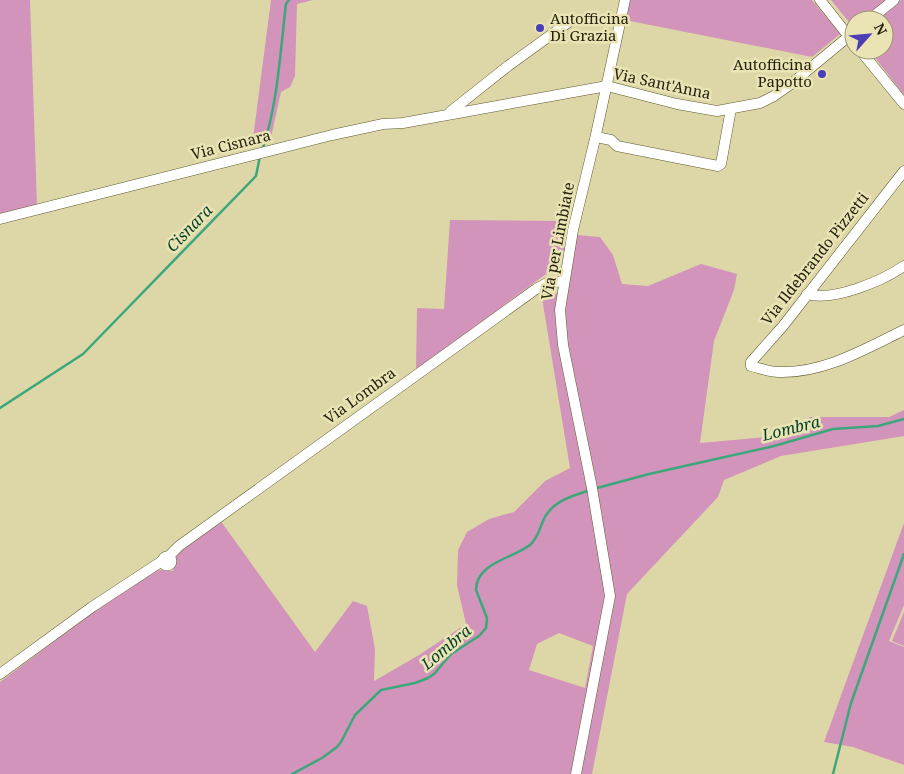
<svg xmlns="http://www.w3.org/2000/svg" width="904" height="774" font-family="'Noto Serif',serif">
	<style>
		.green { fill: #d294ba; fill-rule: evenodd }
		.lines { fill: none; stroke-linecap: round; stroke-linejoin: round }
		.stream { stroke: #3ca77a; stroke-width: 2.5 }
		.minor-casing { stroke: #5f592e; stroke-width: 11 }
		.minor { stroke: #fff; stroke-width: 10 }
		.poi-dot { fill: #4c3eb5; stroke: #eae4b5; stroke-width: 2 }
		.labels { text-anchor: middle; stroke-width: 5; stroke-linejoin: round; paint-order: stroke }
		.poi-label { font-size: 15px; fill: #24210f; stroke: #eae4b5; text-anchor: start }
		.street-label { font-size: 15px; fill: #24210f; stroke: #eae4b5 }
		.water-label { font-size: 16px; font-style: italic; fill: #003f28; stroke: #eae4b5 }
	</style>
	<rect width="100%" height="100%" fill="#ddd7a8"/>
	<!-- green -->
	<g class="green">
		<polygon points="0,0 30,0 37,205 0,215"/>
		<polygon points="271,0 313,0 297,4 295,76 290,87 281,92 270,142 252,146"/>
		<polygon points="629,0 812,0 840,34 812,57 625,20"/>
		<polygon points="831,0 886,0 862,20 854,20 853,27"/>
		<polygon points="901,0 904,0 904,95 869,50 884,50 884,20 876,20"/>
		<polygon points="450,220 566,221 571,226 561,263 416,370 417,308 444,309"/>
		<path d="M577,235L600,237L613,255L622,284L648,286L701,264L737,274L734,290L714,341L700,443L810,433L809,417H889L904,410V436L781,456L724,480L718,497L627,594L592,774H0V682L151,569L173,571L178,550L220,520L315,652L353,601L367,606L375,649L374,681L419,655L466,624L457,585L458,550L467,532L489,519L514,512L545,481L570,468L541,292L552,296L566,287ZM559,633L593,646L585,688L529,670L537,644Z"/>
		<polygon points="904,523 904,605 889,641 904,647 904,765 853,747 824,742"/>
		<polygon points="904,612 904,646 892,641"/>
	</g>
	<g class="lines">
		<!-- stream -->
		<g class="stream">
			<path d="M262,150C278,104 280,53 286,4L289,0"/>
			<polyline points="0,408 83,354 256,176 260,156"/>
			<polyline points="597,488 649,474 774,446 833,429 878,426 904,419"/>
			<path d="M292,774L322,758L337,747L341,742L355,715L381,690L415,683L428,678L434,674L451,654L479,636L486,628L487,618L476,590C476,563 513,558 530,545C538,538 539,530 543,521C551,502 569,497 587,491"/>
			<polyline points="833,774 851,703 904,554"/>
		</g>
		<!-- minor casing -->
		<g class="minor-casing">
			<g id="minor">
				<polyline points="820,0 854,43"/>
				<polyline points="869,20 894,0"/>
				<polyline points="860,50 904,104"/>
				<polyline points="450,112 508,66 573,19"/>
				<polyline points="596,137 611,140 617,146 718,166 721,164 731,109"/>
				<path d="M904,171L783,326L751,362V366C760,368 769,372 778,372C823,374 865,349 904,330"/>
				<polyline points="0,219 332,135 383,124 403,123 607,86 677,104 717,111 760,103 774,96 791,84 854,32"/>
				<path d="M807,294C833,302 882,281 904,266"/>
				<circle cx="167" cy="561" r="4.5"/>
				<polyline points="168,557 179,546 536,289 547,283 564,281"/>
				<polyline points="0,674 92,607 162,561"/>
				<polyline points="576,774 610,596 592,488 563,345 560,310 573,230 595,139 625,0"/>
			</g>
		</g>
		<!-- minor -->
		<use href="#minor" class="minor"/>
	</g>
	<!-- markers -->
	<g class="poi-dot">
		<circle cx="540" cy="28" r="5"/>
		<circle cx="822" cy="74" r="5"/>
	</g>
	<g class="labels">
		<!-- poi labels -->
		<g class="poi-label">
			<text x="550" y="24">Autofficina<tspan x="550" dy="17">Di Grazia</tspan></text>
			<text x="812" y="70" text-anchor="end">Autofficina<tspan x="812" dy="17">Papotto</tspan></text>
		</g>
		<!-- street labels -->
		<g class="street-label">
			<text transform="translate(662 84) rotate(12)" y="5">Via Sant'Anna</text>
			<text transform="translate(231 145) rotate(-14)" y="5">Via Cisnara</text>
			<text transform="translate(558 241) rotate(-79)" y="5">Via per Limbiate</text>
			<text transform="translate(815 259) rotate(-52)" y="5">Via Ildebrando Pizzetti</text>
			<text transform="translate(360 396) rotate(-36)" y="5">Via Lombra</text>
		</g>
		<!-- water labels -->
		<g class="water-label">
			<text transform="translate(189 228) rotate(-46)" y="6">Cisnara</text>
			<text transform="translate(791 428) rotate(-14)" y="6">Lombra</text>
			<text transform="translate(446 647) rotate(-40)" y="6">Lombra</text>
		</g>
	</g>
	<!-- north arrow -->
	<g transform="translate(869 35) rotate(63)"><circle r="24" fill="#eae4b5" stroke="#9b9673"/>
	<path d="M0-4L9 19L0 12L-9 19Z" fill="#4c3eb5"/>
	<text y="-8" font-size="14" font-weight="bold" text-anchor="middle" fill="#24210f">N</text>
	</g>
</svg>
